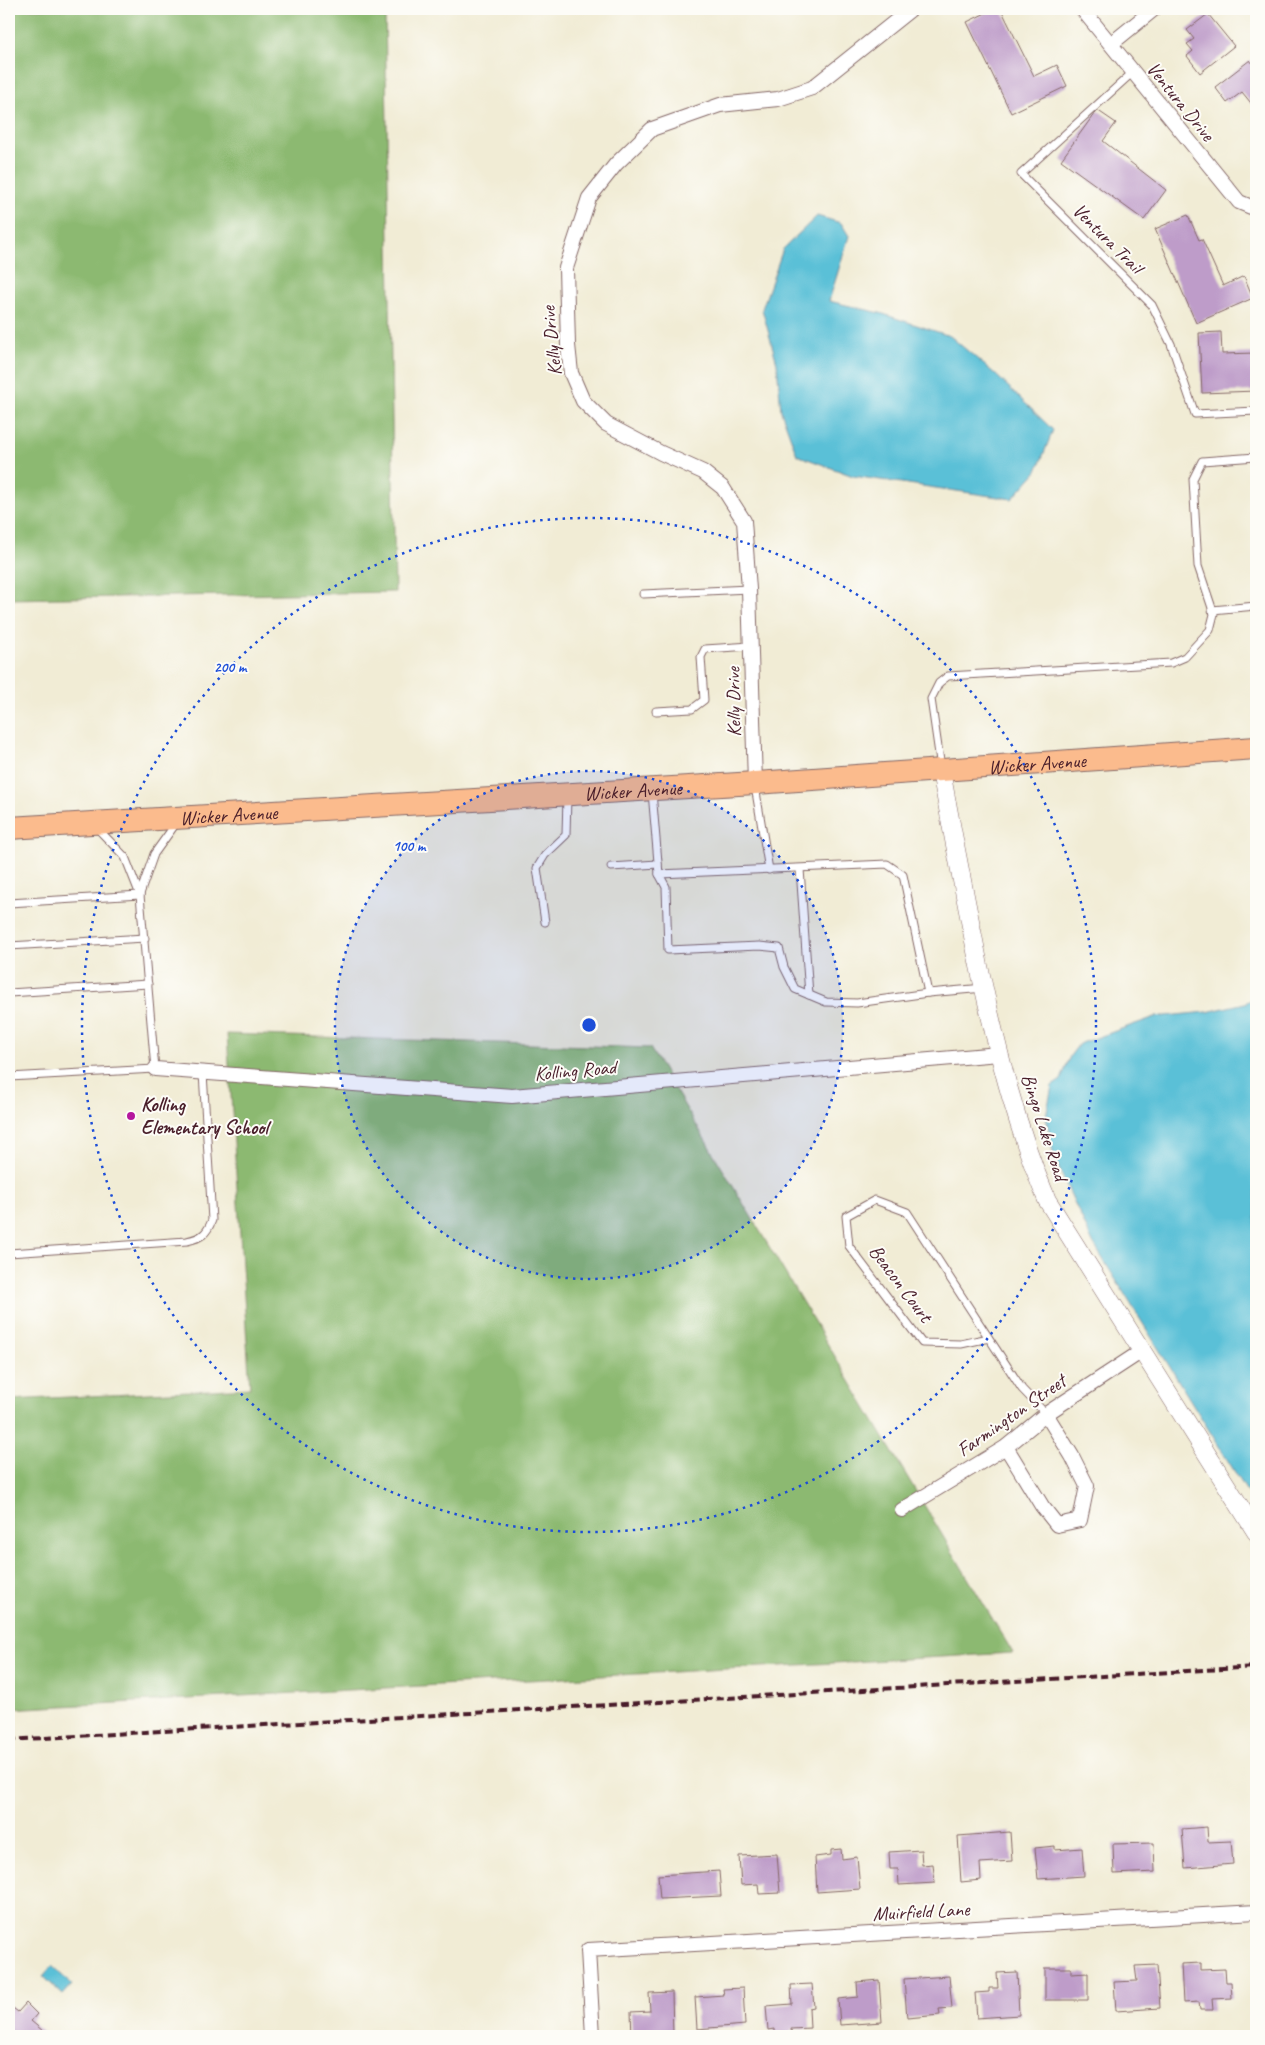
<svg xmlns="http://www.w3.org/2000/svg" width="1265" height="2045" font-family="Caveat,sans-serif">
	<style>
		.forest { fill: #8cb971; stroke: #6b6c4e }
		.water { fill: #5ac0d7; stroke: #527081 }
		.building { fill: #be9cc9 }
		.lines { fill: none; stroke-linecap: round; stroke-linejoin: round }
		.service-casing { stroke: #846766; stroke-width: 9 }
		.minor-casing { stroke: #846766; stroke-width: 16 }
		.tertiary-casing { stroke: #846766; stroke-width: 19 }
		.trunk-casing { stroke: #846766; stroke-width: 24 }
		.service { stroke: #fff; stroke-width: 7 }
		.minor { stroke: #fff; stroke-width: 14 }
		.tertiary { stroke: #fff; stroke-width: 18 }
		.trunk { stroke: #fbbb8d; stroke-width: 22 }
		.rail { stroke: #4a1f2b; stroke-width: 4; stroke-dasharray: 8 4; stroke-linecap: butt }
		.ring { fill: none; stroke: #1d4ed8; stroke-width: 2.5; stroke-dasharray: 2.5 5 }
		.poi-dot { fill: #b5179e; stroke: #fdfcf7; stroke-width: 2 }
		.labels { text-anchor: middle; stroke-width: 4; stroke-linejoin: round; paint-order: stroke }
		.street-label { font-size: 20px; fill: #4a1f2b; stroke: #fdfcf7 }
		.poi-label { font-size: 20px; font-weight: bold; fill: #4a1f2b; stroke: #fdfcf7; text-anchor: start }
		.centre { fill: #1d4ed8; stroke: #fdfcf7; stroke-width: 2.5 }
		.ring-label { font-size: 15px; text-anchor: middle; font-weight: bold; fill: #1d4ed8; stroke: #fdfcf7; stroke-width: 4; stroke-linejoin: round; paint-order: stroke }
	</style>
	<rect width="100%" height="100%" fill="#fdfcf7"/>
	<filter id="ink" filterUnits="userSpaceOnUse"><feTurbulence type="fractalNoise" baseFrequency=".02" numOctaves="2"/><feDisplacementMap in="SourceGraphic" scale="10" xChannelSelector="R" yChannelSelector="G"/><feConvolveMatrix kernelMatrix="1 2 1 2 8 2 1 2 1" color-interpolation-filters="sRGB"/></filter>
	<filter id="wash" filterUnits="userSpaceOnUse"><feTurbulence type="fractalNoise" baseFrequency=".0096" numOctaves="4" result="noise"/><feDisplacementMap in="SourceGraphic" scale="20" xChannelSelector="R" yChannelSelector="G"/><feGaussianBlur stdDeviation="1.12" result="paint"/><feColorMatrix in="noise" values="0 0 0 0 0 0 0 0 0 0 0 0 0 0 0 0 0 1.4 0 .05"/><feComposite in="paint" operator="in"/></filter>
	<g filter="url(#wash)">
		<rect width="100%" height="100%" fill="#f1ecd5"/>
		<!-- forest -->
		<g class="forest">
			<polygon points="9,9 385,9 395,592 9,599"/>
			<polygon points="227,1034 650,1048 1013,1653 9,1709 9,1400 250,1388"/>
		</g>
		<!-- water -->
		<g class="water">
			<polygon points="817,216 841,223 849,236 829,301 880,313 950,336 995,374 1053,430 1037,471 1012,499 853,476 797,455 781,411 777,363 762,309 783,249"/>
			<polygon points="1256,997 1256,1506 1093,1243 1054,1158 1046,1116 1052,1086 1061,1080 1070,1056 1079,1044 1155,1017 1207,1012 1245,1003"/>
			<polygon points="52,1966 72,1985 63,1995 43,1976"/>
		</g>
		<g id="blocks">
			<!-- building -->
			<g class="building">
				<polygon points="994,9 1001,9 1034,76 1057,65 1067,86 1011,113 967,22"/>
				<polygon points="1208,14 1234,46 1200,73 1187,56 1193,51 1187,44 1194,39 1187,30"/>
				<polygon points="1250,60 1256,68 1256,107 1255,108 1242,92 1227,103 1215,87"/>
				<polygon points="1097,110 1116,123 1103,141 1166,190 1144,220 1061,160"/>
				<polygon points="1188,215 1199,240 1202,239 1223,286 1244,276 1253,298 1196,323 1155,229"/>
				<polygon points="1221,332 1222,354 1256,353 1256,391 1202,393 1199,333"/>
				<polygon points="1207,1827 1208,1842 1231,1841 1233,1864 1185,1868 1182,1829"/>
				<polygon points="1010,1832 1012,1861 980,1863 981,1880 961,1882 958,1836"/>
				<polygon points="1154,1843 1155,1872 1114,1874 1113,1844"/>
				<polygon points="1055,1846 1055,1850 1082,1848 1084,1876 1038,1879 1035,1848"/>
				<polygon points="841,1849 842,1859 857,1857 860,1889 817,1892 815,1857 831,1855 831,1850"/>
				<polygon points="921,1850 922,1865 933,1864 935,1883 899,1885 898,1869 890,1869 889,1852"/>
				<polygon points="777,1854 780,1893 759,1894 758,1884 741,1885 739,1856"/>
				<polygon points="719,1871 721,1896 660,1899 658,1875"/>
				<polygon points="1201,1963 1201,1970 1225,1969 1226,1982 1231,1982 1232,1998 1212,1999 1213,2010 1200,2010 1199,2002 1183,2003 1181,1964"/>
				<polygon points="1157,1965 1160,2008 1116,2011 1114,1982 1137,1981 1135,1966"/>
				<polygon points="1045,1968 1071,1968 1071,1974 1088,1973 1088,2000 1045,2000"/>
				<polygon points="1017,1972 1019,2015 977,2018 975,1993 989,1992 989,1988 998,1988 997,1973"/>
				<polygon points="949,1976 952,2008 939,2009 940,2015 907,2018 904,1979"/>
				<polygon points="879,1980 882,2022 840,2025 838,1999 858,1997 857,1982"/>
				<polygon points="812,1984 814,2007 809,2008 810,2028 791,2029 792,2036 774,2036 774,2029 768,2030 766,2006 792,2004 791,1985"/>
				<polygon points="743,1988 745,2025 697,2029 695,1997 724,1995 723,1989"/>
				<polygon points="672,1992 673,2035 632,2036 631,2012 650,2011 649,1993"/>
				<polygon points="26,2003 37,2014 31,2021 49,2036 9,2036 9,2005 18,2012"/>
			</g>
		</g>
	</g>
	<g filter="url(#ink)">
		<use href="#blocks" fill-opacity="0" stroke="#846766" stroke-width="1"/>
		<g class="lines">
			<!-- service casing -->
			<g class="service-casing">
				<g id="service">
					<polyline points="1132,73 1021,174 1152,305 1171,344 1195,414 1256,411"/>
					<polyline points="643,594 749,589"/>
					<polyline points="1212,610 1256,606"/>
					<polyline points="656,711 692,709 704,700 701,657 705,649 751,646"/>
					<polyline points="941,768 931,699 939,683 948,676 1171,663 1185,657 1210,630 1214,614 1198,566 1193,479 1202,461 1256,457"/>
					<polyline points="755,786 769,870"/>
					<polyline points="652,792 659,874 887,864 903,875 928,993 984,988"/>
					<polyline points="611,867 658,864"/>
					<polyline points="800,869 809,995"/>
					<polyline points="659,874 666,887 668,950 759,946 779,948 784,967 795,989 826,1002 857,1003 928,993"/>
					<polyline points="140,894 154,854 177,822"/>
					<polyline points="9,903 140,895"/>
					<polyline points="545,922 537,868 545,855 566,835 567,797"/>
					<polyline points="9,946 145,938"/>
					<polyline points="9,993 148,984"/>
					<polyline points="9,1077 155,1069 140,895 125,857 97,828"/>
					<path d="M9,1253L187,1241C201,1238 207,1234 212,1220L203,1073"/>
					<polyline points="989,1338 961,1344 922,1343 849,1246 846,1216 875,1200 907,1212 1022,1389 1046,1414"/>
				</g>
			</g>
			<!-- minor casing -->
			<g class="minor-casing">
				<g id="minor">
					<polyline points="1082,9 1239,202 1256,209"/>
					<polyline points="1111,44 1154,9"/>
					<polyline points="755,783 749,589 744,521 723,488 703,472 661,453 606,424 583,401 571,373 568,345 566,268 589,198 616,164 652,129 720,105 778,99 812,88 911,9"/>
					<polyline points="155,1069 512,1096 999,1054"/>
					<polyline points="1006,1447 1042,1506 1057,1525 1080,1520 1087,1486 1072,1456 1046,1414"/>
					<polyline points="902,1510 1006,1447 1046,1414 1142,1351"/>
					<polyline points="593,2036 588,1950 1256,1912"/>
				</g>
			</g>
			<!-- tertiary casing -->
			<g class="tertiary-casing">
				<path id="tertiary" d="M941,771C953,836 966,901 979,966C996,1045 1015,1124 1047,1200L1256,1532"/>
			</g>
			<!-- trunk casing -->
			<g class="trunk-casing">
				<g id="trunk">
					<path id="s1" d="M9,828L755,783L1256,748"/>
				</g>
			</g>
			<!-- service -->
			<use href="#service" class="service"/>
			<!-- minor -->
			<use href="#minor" class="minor"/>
			<!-- tertiary -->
			<use href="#tertiary" class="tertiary"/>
			<!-- trunk -->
			<use href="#trunk" class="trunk"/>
			<!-- rail -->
			<polyline class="rail" points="9,1740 1256,1667"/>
		</g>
	</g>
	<!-- distance rings -->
	<circle cx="589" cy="1025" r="254" fill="#1d4ed8" fill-opacity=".12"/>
	<g class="ring">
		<circle cx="589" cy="1025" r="254"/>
		<circle cx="589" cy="1025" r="507"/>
	</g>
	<!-- markers -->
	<circle class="poi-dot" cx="131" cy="1116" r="5"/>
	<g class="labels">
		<!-- street labels -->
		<g class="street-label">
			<text transform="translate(1181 101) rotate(51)" y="7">Ventura Drive</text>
			<text transform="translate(1108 238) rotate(45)" y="7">Ventura Trail</text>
			<text transform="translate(551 341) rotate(-96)" y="7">Kelly Drive</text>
			<text transform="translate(733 702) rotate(-91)" y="7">Kelly Drive</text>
			<text dy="7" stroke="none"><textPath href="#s1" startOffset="1030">Wicker Avenue</textPath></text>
			<text dy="7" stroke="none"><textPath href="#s1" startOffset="625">Wicker Avenue</textPath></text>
			<text dy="7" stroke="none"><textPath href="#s1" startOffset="220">Wicker Avenue</textPath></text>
			<text transform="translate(575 1070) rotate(-5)" y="7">Kolling Road</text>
			<text transform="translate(1045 1127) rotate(72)" y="7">Bingo Lake Road</text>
			<text transform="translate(901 1283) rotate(53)" y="7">Beacon Court</text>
			<text transform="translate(1011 1415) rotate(-35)" y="7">Farmington Street</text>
			<text transform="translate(921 1911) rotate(-3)" y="7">Muirfield Lane</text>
		</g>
		<!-- poi labels -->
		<g class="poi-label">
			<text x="141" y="1111">Kolling<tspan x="141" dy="23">Elementary School</tspan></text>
		</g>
	</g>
	<circle cx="589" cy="1025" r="8" class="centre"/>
	<g class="ring-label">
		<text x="230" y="672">200 m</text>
		<text x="409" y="851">100 m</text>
	</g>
	<!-- margin -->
	<rect width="1265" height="2045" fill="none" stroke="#fdfcf7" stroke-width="30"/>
</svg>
